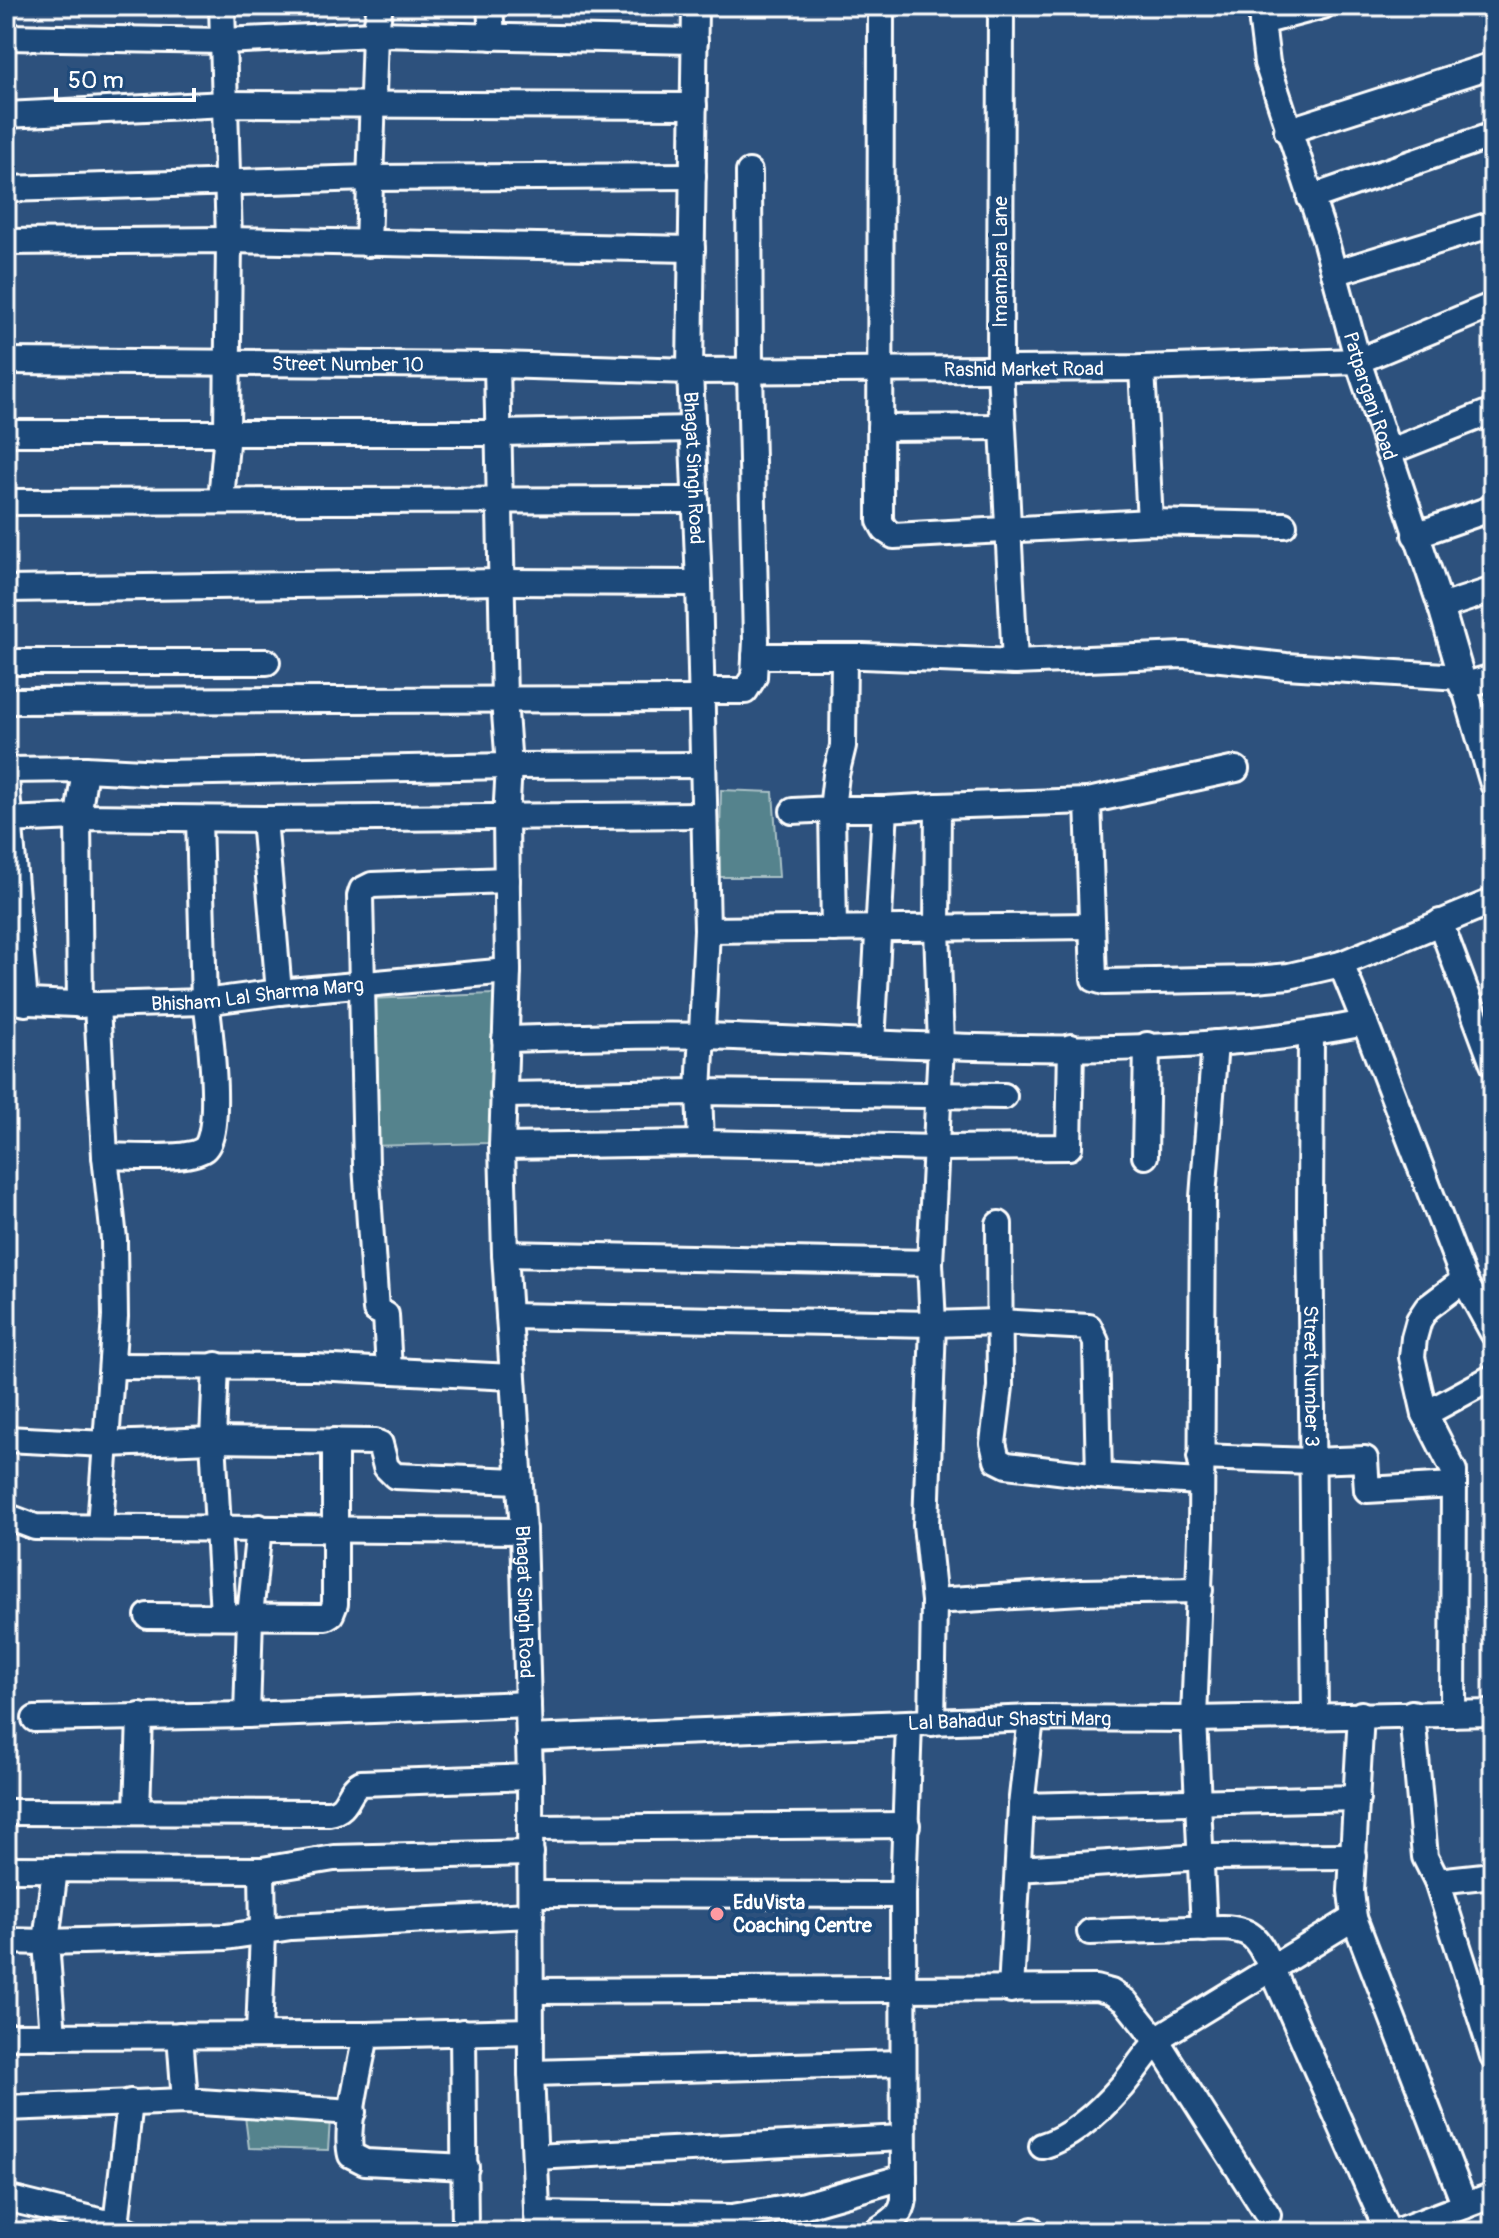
<svg xmlns="http://www.w3.org/2000/svg" width="1499" height="2238" font-family="Pangolin,sans-serif">
	<style>
		.green { fill: #55838d; stroke: #aac1c6; stroke-width: 2 }
		.lines { fill: none; stroke-linecap: round; stroke-linejoin: round }
		.minor-casing { stroke: #fff; stroke-width: 30 }
		.minor { stroke: #1f4a7a; stroke-width: 24 }
		.poi-dot { fill: #ff9aa2; stroke: #1f4a7a; stroke-width: 3 }
		.labels { text-anchor: middle; stroke-width: 8; stroke-linejoin: round; paint-order: stroke }
		.street-label { font-size: 20px; fill: #fff; stroke: #1f4a7a }
		.poi-label { font-size: 20px; font-weight: bold; fill: #fff; stroke: #1f4a7a; text-anchor: start }
	</style>
	<rect width="100%" height="100%" fill="#2d517d"/>
	<filter id="ink" filterUnits="userSpaceOnUse"><feTurbulence type="fractalNoise" baseFrequency=".0125" numOctaves="2"/><feDisplacementMap in="SourceGraphic" scale="16" xChannelSelector="R" yChannelSelector="G"/><feConvolveMatrix kernelMatrix="1 2 1 2 8 2 1 2 1" color-interpolation-filters="sRGB"/></filter>
	<g filter="url(#ink)">
		<!-- green -->
		<g class="green">
			<polygon points="1493,685 1493,735 1477,689"/>
			<polygon points="721,790 773,792 779,877 719,877"/>
			<polygon points="493,994 496,1072 489,1143 369,1146 368,999"/>
			<polygon points="245,2116 330,2120 328,2150 249,2148"/>
		</g>
		<g class="lines">
			<!-- minor casing -->
			<g class="minor-casing">
				<g id="minor">
					<polyline points="490,6 492,37"/>
					<path id="s1" d="M695,6L690,371L699,583L707,930L699,1092L701,1143"/>
					<polyline points="881,6 880,521 885,530 894,536 1150,522 1284,525"/>
					<polyline points="1001,6 1000,369 1015,662"/>
					<path id="s2" d="M1263,6L1262,22L1267,63L1325,239L1358,361L1441,607L1493,784"/>
					<polyline points="1262,22 1323,6"/>
					<polyline points="6,37 224,41 375,34 695,41"/>
					<polyline points="6,115 226,104 694,106"/>
					<polyline points="1287,131 1493,65"/>
					<polyline points="6,189 370,178 693,176"/>
					<polyline points="1310,198 1493,135"/>
					<polyline points="6,242 229,240 692,249"/>
					<polyline points="368,244 375,34 380,6"/>
					<polyline points="1334,273 1493,224"/>
					<path id="s3" d="M6,361L497,365L690,371L1142,368L1358,361L1493,305"/>
					<path id="s4" d="M497,365L504,700L509,766L506,818L508,971L502,1146L505,1254L523,1531L530,1777L531,2073L538,2232"/>
					<polyline points="1142,368 1150,522"/>
					<polyline points="880,428 1002,427"/>
					<polyline points="6,433 498,433 693,429"/>
					<polyline points="1388,452 1493,411"/>
					<polyline points="221,500 227,432 229,240 222,6"/>
					<polyline points="6,502 696,500"/>
					<polyline points="1415,535 1493,508"/>
					<polyline points="6,589 502,582 699,583"/>
					<polyline points="1441,607 1493,590"/>
					<polyline points="755,656 863,656 1015,662 1184,655 1286,666 1460,677"/>
					<polyline points="6,662 267,662"/>
					<polyline points="1462,686 1493,677"/>
					<polyline points="701,691 745,691 754,677 756,641 750,370 749,172"/>
					<polyline points="6,701 702,699"/>
					<polyline points="1236,769 1088,801 1094,979 1104,982 1255,979 1289,976 1341,964"/>
					<polyline points="6,770 85,769 162,773 509,766 703,765"/>
					<polyline points="6,780 25,1003"/>
					<polyline points="793,811 832,809 836,775 843,746 844,656"/>
					<polyline points="264,819 279,992"/>
					<polyline points="6,820 78,817 264,819 704,815"/>
					<polyline points="1440,922 1493,1064"/>
					<polyline points="834,929 832,809 885,809"/>
					<polyline points="707,930 1092,926"/>
					<path id="s5" d="M6,1001L97,1005L204,1002L279,992L508,971"/>
					<polyline points="80,1005 78,817 85,769"/>
					<polyline points="97,1005 105,1156 114,1239 115,1317 100,1526"/>
					<polyline points="1365,1023 1464,1280 1493,1333"/>
					<path id="s6" d="M1311,1034L1310,1208L1315,1716"/>
					<path d="M505,1039C571,1038 638,1034 705,1036C922,1043 1151,1066 1365,1023L1341,964L1493,901"/>
					<polyline points="872,1043 885,809 938,806"/>
					<polyline points="503,1095 699,1092 1004,1096"/>
					<polyline points="502,1146 701,1143 937,1148 1069,1147 1071,1047"/>
					<path d="M105,1156C127,1156 188,1161 204,1149C223,1134 210,1033 207,1008L204,1002L199,819"/>
					<polyline points="1145,1156 1147,1045"/>
					<polyline points="999,1224 1000,1387 993,1443 997,1460 1007,1465 1099,1476 1200,1482"/>
					<polyline points="505,1254 930,1263"/>
					<polyline points="509,1316 933,1324 998,1322 1089,1327 1096,1342 1099,1476"/>
					<polyline points="216,1365 213,1440 223,1615"/>
					<polyline points="112,1366 314,1367 512,1377"/>
					<polyline points="389,1371 386,1315 376,1310 366,1165 360,896 362,890 372,885 507,880"/>
					<polyline points="1425,1414 1493,1377"/>
					<polyline points="6,1439 106,1444 213,1440 375,1442 380,1444 386,1467 395,1476 519,1481"/>
					<polyline points="1200,1457 1312,1461 1365,1459 1367,1490 1454,1485"/>
					<polyline points="6,1516 35,1527 523,1531"/>
					<polyline points="934,1601 1081,1592 1200,1590"/>
					<polyline points="148,1616 326,1617 331,1614 335,1604 335,1441"/>
					<polyline points="1412,1713 1425,1857 1437,1881 1493,2056"/>
					<polyline points="1361,1714 1351,1891 1354,1918 1465,2206"/>
					<polyline points="1453,1714 1454,1471 1425,1414 1412,1357 1414,1338 1419,1320 1427,1308 1464,1280"/>
					<polyline points="247,1715 250,1616 259,1527"/>
					<polyline points="35,1719 247,1715 528,1704"/>
					<polyline points="932,1723 934,1601 926,1525 933,1324 930,1263 941,1046 937,928 938,806 1088,801"/>
					<path id="s7" d="M528,1738L1031,1718L1194,1719L1493,1713"/>
					<polyline points="1021,1806 1357,1798"/>
					<path d="M6,1812L329,1813C350,1810 346,1791 361,1783L530,1777"/>
					<polyline points="137,1812 140,1716"/>
					<polyline points="530,1828 907,1825"/>
					<polyline points="6,1869 262,1870 334,1858 531,1853"/>
					<polyline points="1018,1869 1201,1857 1354,1856"/>
					<polyline points="1437,1881 1493,1875"/>
					<polyline points="531,1894 903,1895"/>
					<polyline points="1204,1929 1194,1719 1201,1536 1203,1197 1215,1043"/>
					<path d="M1090,1932L1222,1928C1256,1929 1258,1941 1272,1969L1388,2232"/>
					<polyline points="6,1941 46,1942 226,1937 291,1927 531,1915"/>
					<polyline points="1011,1990 1021,1806 1031,1718"/>
					<polyline points="531,1991 1096,1988 1111,1992 1125,2001 1157,2041 1268,2215"/>
					<polyline points="463,2032 465,2232"/>
					<polyline points="259,2034 263,1932 262,1870"/>
					<polyline points="180,2035 185,2101"/>
					<path d="M366,2035C361,2063 344,2130 351,2155L365,2162L466,2167"/>
					<polyline points="6,2036 366,2035 531,2031"/>
					<polyline points="53,2036 46,1942 55,1869"/>
					<polyline points="531,2073 903,2063"/>
					<polyline points="6,2108 185,2101 353,2112"/>
					<path d="M1042,2146C1073,2137 1101,2110 1122,2086C1137,2069 1148,2048 1166,2033L1354,1918"/>
					<polyline points="535,2157 902,2138"/>
					<polyline points="6,2198 116,2225 131,2232"/>
					<polyline points="537,2214 732,2217 805,2205 904,2177"/>
					<polyline points="116,2225 130,2102"/>
					<path d="M875,2232C890,2222 902,2217 904,2199L903,1895L909,1723"/>
					<polyline points="1029,2232 1032,2230"/>
					<polyline points="1395,2232 1493,2195"/>
				</g>
			</g>
			<!-- minor -->
			<use href="#minor" class="minor"/>
		</g>
	</g>
	<!-- markers -->
	<circle class="poi-dot" cx="717" cy="1914" r="8"/>
	<g class="labels">
		<!-- street labels -->
		<g class="street-label">
			<text transform="translate(1000 262) rotate(-90)" y="7">Imambara Lane</text>
			<text dy="7" stroke="none"><textPath href="#s3" startOffset="342">Street Number 10</textPath></text>
			<text dy="7" stroke="none"><textPath href="#s3" startOffset="1018">Rashid Market Road</textPath></text>
			<text dy="7" stroke="none"><textPath href="#s2" startOffset="406">Patparganj Road</textPath></text>
			<text dy="7" stroke="none"><textPath href="#s1" startOffset="462">Bhagat Singh Road</textPath></text>
			<text dy="7" stroke="none"><textPath href="#s5" startOffset="252">Bhisham Lal Sharma Marg</textPath></text>
			<text dy="7" stroke="none"><textPath href="#s6" startOffset="342">Street Number 3</textPath></text>
			<text dy="7" stroke="none"><textPath href="#s4" startOffset="1238">Bhagat Singh Road</textPath></text>
			<text dy="7" stroke="none"><textPath href="#s7" startOffset="482">Lal Bahadur Shastri Marg</textPath></text>
		</g>
		<!-- poi labels -->
		<g class="poi-label">
			<text x="733" y="1909">EduVista<tspan x="733" dy="23">Coaching Centre</tspan></text>
		</g>
	</g>
	<!-- margin -->
	<rect width="1499" height="2238" fill="none" stroke="#1f4a7a" stroke-width="32"/>
	<rect x="16" y="16" width="1467" height="2206" fill="none" stroke="#fff" stroke-width="3" filter="url(#ink)"/>
	<!-- scale -->
	<path d="M56 88v12h138v-12" fill="none" stroke="#ffffff" stroke-width="4"/>
	<text x="68" y="88" font-size="24" fill="#ffffff" stroke="#1f4a7a" stroke-width="6" paint-order="stroke">50 m</text>
</svg>
